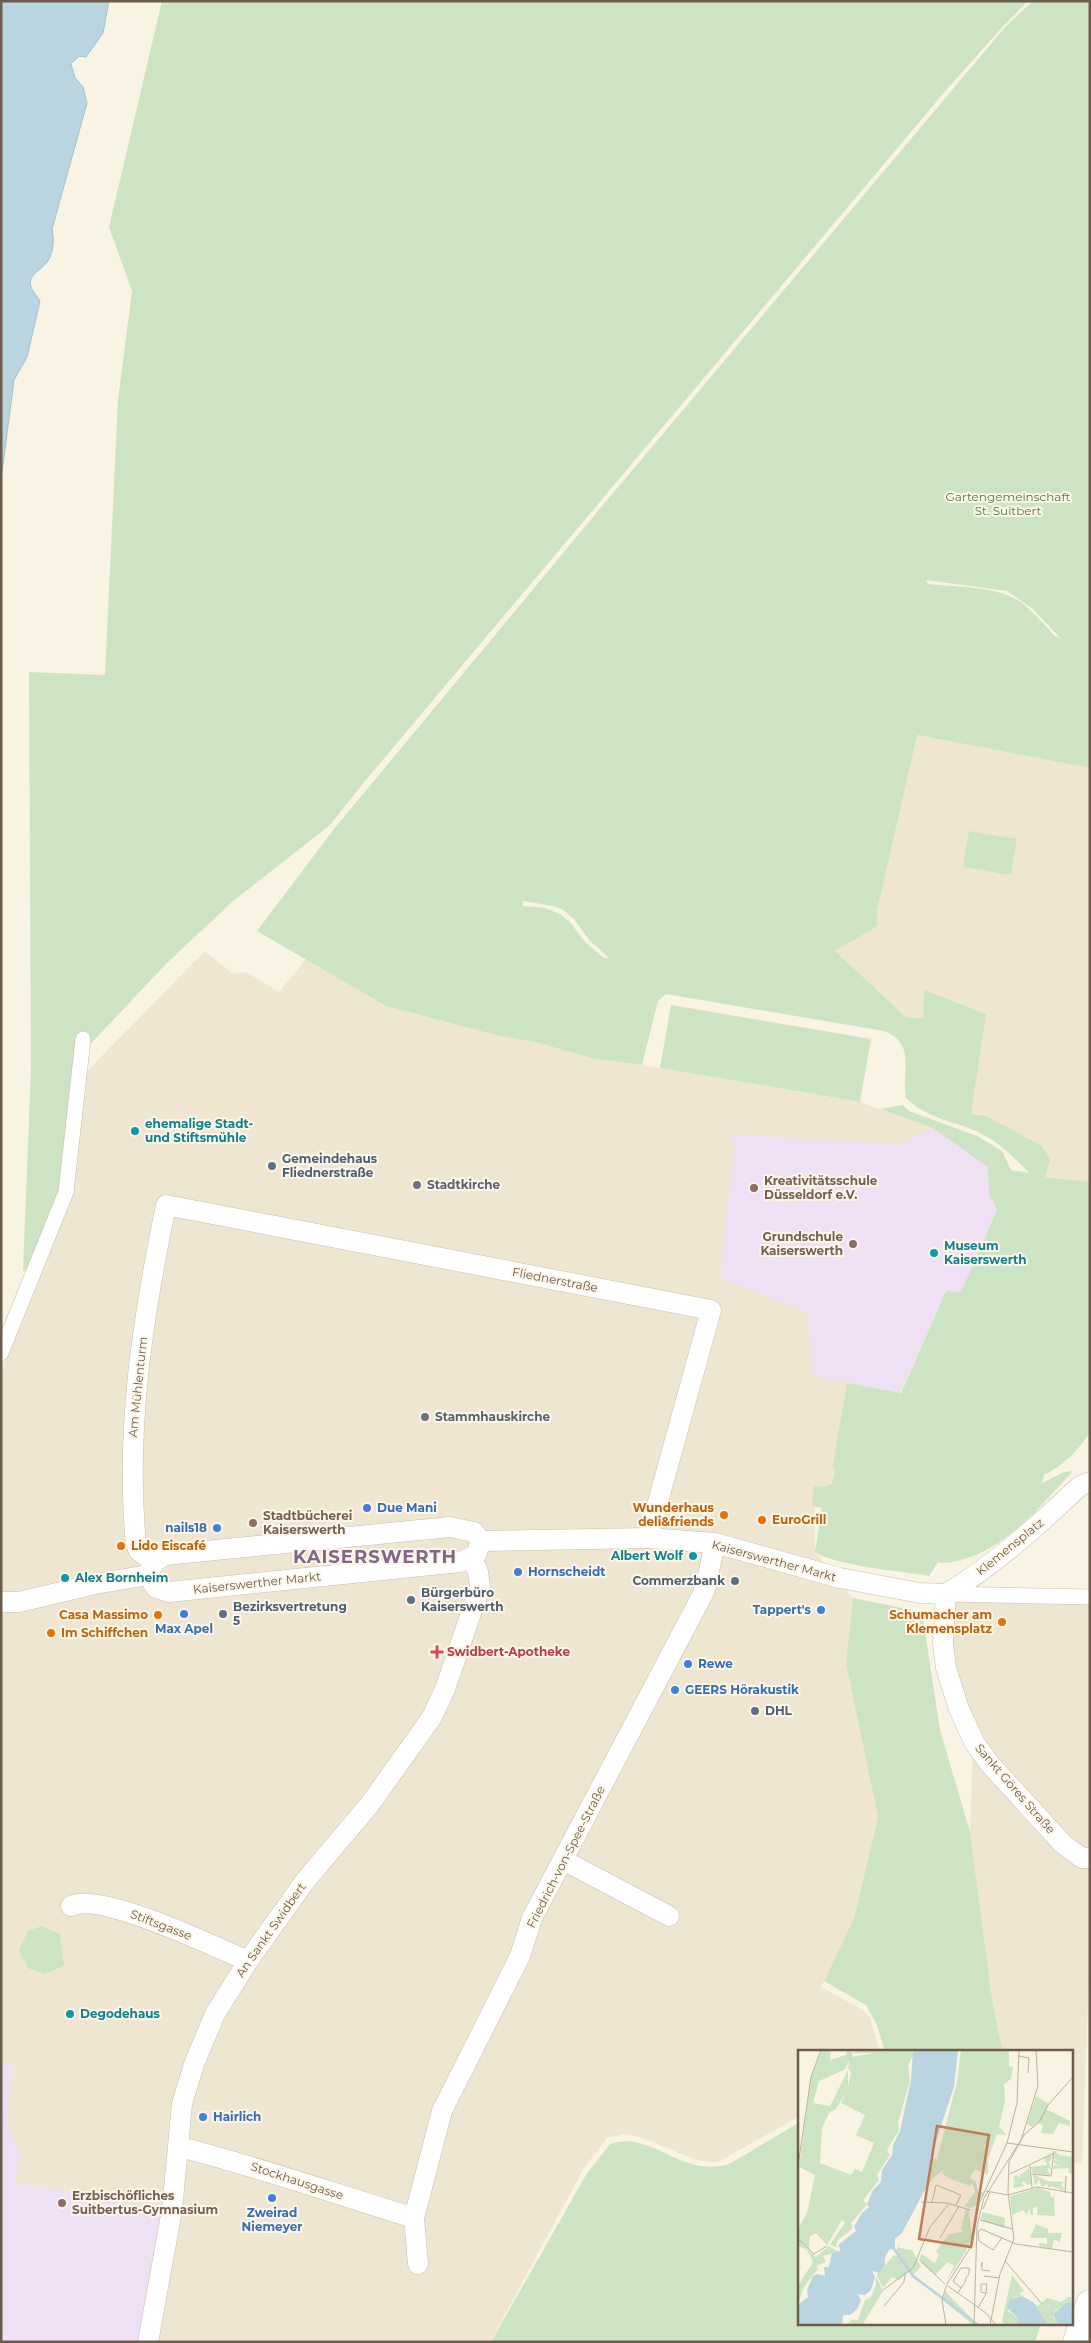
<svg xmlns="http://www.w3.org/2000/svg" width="1091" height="2343" font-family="Montserrat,sans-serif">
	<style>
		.residential { fill: #efe6d2 }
		.education { fill: #f0e0f4 }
		.green { fill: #cce4c3; fill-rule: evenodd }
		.water { fill: #bad5df; stroke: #a2c2cf }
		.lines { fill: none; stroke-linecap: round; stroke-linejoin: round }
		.pedestrian-casing { stroke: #cabeae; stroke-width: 16 }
		.minor-casing { stroke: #cabeae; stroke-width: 21 }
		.secondary-casing { stroke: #cabdaa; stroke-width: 29 }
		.pedestrian { stroke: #fff; stroke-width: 15 }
		.minor { stroke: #fff; stroke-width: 20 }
		.secondary { stroke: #fff; stroke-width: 28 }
		.culture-dot { fill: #0f9aa8; stroke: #fcf7e8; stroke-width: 2 }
		.service-dot { fill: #5c6f8a; stroke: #fcf7e8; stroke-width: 2 }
		.worship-dot { fill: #6b7280; stroke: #fcf7e8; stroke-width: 2 }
		.education-dot { fill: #8d6e63; stroke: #fcf7e8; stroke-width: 2 }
		.shop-dot { fill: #3f7fe0; stroke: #fcf7e8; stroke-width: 2 }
		.food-dot { fill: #e8710a; stroke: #fcf7e8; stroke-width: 2 }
		.health-dot { fill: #e0444e; stroke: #fcf7e8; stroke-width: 2 }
		.labels { text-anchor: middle; stroke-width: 4; stroke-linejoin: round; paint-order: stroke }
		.park-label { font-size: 12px; fill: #517749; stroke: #fcf7e8 }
		.culture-label { font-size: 12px; font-weight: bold; fill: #0d838f; stroke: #fcf7e8; text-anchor: start }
		.service-label { font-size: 12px; font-weight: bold; fill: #4e5e75; stroke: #fcf7e8; text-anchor: start }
		.education-label { font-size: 12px; font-weight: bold; fill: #785e54; stroke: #fcf7e8; text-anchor: start }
		.worship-label { font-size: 12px; font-weight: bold; fill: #5b616d; stroke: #fcf7e8; text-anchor: start }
		.street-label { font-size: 12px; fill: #6d5c4c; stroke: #fcf7e8 }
		.shop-label { font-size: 12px; font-weight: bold; fill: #366cbe; stroke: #fcf7e8; text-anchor: start }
		.food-label { font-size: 12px; font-weight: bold; fill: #c56008; stroke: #fcf7e8; text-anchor: end }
		.health-label { font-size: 12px; font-weight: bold; fill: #be3a42; stroke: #fcf7e8; text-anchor: start }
		.district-label { font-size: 18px; font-weight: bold; letter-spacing: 1px; fill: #826589; stroke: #fcf7e8 }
		.inset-river { fill: none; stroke: #bad5df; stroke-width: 2.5 }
		.inset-road { fill: none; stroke: #bcb2a2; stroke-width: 1 }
		.view { fill: #bf7c55; fill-opacity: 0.15; stroke: #bf7c55; stroke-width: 2.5 }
		.inset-edge { fill: none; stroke: #6d5c4c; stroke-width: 2.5 }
	</style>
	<rect width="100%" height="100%" fill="#f8f3e3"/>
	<!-- residential -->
	<g class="residential">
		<polygon points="916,735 1090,768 1090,1182 1045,1177 978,1114 971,1114 939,1019 906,1017 835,951 878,926 877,911"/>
		<polygon points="205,951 233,974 246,972 279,992 306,959 386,1006 496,1035 539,1043 591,1058 642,1065 860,1102 933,1128 968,1137 961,1292 946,1291 900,1393 847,1383 832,1468 835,1469 833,1481 826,1487 814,1487 815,1552 853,1598 846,1663 878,1817 854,1918 821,1987 863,2010 870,2018 880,2052 800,2052 800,2116 718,2162 696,2160 640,2137 626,2134 607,2138 584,2168 490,2342 150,2342 90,2194 15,2183 20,2149 16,2149 7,2121 14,2064 1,2063 1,1372 19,1319 87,1071"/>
		<polygon points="948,1596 1090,1597 1090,1944 1082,2164 1072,2162 1072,2052 1003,2052 993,2006 970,1832 973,1738 960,1709"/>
	</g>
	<!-- education -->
	<g class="education">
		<polygon points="933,1128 995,1150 997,1210 961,1292 946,1291 900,1393 812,1375 808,1312 720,1278 734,1148 730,1134 899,1145"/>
		<polygon points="1,2063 14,2064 7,2121 16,2148 20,2148 15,2183 90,2194 90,2197 154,2209 165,2215 141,2342 1,2342"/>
	</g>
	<!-- green -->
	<g class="green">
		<polygon points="162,1 1028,1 1005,24 947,89 365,781 330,825 232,902 167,963 79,1056 62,1188 33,1269 23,1271 31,1069 29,672 105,675 118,400 132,291 109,227"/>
		<path d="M1033,1H1090V768L917,735L877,911L878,926L835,951L906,1017L923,1018L924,990L986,1014L971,1114L986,1116L1042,1146L1050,1160L1045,1177L1090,1182V1432C1077,1452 1065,1464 1044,1475L1042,1483L1064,1472L1073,1471C1040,1506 1009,1547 961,1560C953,1562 945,1564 938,1562L929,1576C901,1571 837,1566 815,1552L822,1508L812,1506L814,1486L826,1487L832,1483L835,1469L832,1468L847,1383L901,1393L946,1291L961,1292L997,1210L989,1193L988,1167L933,1128L880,1109L903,1105L909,1111L977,1136L1002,1151L1011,1170L1029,1173C1014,1157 1001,1144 982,1134C955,1120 930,1121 906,1098C901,1071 917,1044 884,1031L666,994L658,1001L642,1065L591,1058L539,1043L496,1035L386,1006L257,931L334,829L598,511L1006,26ZM926,580L1007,591L1033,609L1061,639L1055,636C1044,624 1032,610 1019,601C997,586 954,587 928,584ZM523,901L553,906L563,910L574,919L589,940L609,958H604L585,942L570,922L560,914L545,908L523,906Z"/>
		<polygon points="969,831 1017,839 1011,875 963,867"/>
		<polygon points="671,1005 871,1039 860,1102 660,1068"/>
		<polygon points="853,1598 922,1612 940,1730 970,1832 993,2006 1003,2052 885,2052 877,2025 866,2005 824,1981 854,1918 878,1817 846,1663"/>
		<polygon points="42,1926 60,1934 64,1966 45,1974 28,1968 19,1950 28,1931"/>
		<path d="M800,2122V2324H1041L1035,2342H491L586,2175L610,2144C651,2129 684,2181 731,2163Z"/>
	</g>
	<!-- water -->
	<path class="water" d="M1,1H109L103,33L86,57L79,56L71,64L75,78L83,87L87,103L52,229C54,240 54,249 49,259C44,270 23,275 33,291C35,295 38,297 40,301L27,357L14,380L1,480Z"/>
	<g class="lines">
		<!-- pedestrian casing -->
		<g class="pedestrian-casing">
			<g id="pedestrian">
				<polyline points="1,1353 66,1192 83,1039"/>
				<polyline points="946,1594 1090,1597"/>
			</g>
		</g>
		<!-- minor casing -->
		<g class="minor-casing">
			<g id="minor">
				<polygon points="450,1527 474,1532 481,1541 476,1555 460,1562 169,1592 156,1588 148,1575 154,1562 165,1555"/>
				<polyline points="481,1541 648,1538 715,1543 840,1578 920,1593 946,1594"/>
				<path d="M154,1562L139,1551L136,1544C125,1430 143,1317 166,1205L711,1310L648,1538"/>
				<polyline points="946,1594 943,1643 946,1668 959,1709 974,1742 989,1763 1063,1844 1082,1858 1090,1858"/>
				<path d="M946,1594C996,1564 1037,1526 1080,1486L1090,1482"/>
				<polyline points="1,1602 19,1602 95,1584 148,1575"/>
				<polyline points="563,1860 669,1916"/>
				<path d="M71,1906C100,1891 215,1947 248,1961"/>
				<path d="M180,2147C259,2167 336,2194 414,2218"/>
				<polyline points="418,2264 414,2218 442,2111 520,1956 532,1918 705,1590 715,1543"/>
				<polyline points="148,2342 172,2210 182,2104 194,2064 215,2014 248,1961 305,1881 370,1804 432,1717 445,1689 480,1587 478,1572 472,1558"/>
			</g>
		</g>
		<!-- secondary casing -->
		<g class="secondary-casing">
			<polyline id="secondary" points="1077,2342 1090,2304"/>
		</g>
		<!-- pedestrian -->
		<use href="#pedestrian" class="pedestrian"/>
		<!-- minor -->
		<use href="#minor" class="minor"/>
		<!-- secondary -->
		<use href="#secondary" class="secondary"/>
	</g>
	<!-- markers -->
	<g class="culture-dot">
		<circle cx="135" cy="1131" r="5"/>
		<circle cx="934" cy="1253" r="5"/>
		<circle cx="693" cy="1556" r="5"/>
		<circle cx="65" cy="1578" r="5"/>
		<circle cx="70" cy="2014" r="5"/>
	</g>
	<g class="service-dot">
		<circle cx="272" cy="1166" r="5"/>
		<circle cx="735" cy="1581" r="5"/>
		<circle cx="411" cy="1600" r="5"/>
		<circle cx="223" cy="1614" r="5"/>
		<circle cx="755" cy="1711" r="5"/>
	</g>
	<g class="worship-dot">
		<circle cx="417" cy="1185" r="5"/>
		<circle cx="425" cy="1417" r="5"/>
	</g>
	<g class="education-dot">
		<circle cx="754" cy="1188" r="5"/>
		<circle cx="853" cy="1244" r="5"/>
		<circle cx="253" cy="1523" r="5"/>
		<circle cx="62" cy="2203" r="5"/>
	</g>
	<g class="shop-dot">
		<circle cx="367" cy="1508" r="5"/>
		<circle cx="217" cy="1528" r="5"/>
		<circle cx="518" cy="1572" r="5"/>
		<circle cx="821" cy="1610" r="5"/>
		<circle cx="184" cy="1614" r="5"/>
		<circle cx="688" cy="1664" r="5"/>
		<circle cx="675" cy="1690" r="5"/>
		<circle cx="203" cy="2117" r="5"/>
		<circle cx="272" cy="2198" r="5"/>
	</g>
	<g class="food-dot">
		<circle cx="724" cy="1515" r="5"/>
		<circle cx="762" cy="1520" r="5"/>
		<circle cx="121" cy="1546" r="5"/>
		<circle cx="158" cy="1615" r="5"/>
		<circle cx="1002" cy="1622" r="5"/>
		<circle cx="51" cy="1633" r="5"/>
	</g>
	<path class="health-dot" d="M434.5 1644.5h5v5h5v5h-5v5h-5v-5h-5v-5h5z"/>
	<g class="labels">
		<!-- park labels -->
		<g class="park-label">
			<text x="1008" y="501">Gartengemeinschaft<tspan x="1008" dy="14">St. Suitbert</tspan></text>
		</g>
		<!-- culture labels -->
		<g class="culture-label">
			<text x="145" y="1128">ehemalige Stadt-<tspan x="145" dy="14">und Stiftsmühle</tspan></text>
			<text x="944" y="1250">Museum<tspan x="944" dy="14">Kaiserswerth</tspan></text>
			<text x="683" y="1560" text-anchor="end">Albert Wolf</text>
			<text x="75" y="1582">Alex Bornheim</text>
			<text x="80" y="2018">Degodehaus</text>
		</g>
		<!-- service labels -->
		<g class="service-label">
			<text x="282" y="1163">Gemeindehaus<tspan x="282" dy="14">Fliednerstraße</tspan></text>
			<text x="725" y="1585" text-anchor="end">Commerzbank</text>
			<text x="421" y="1597">Bürgerbüro<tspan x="421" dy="14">Kaiserswerth</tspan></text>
			<text x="233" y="1611">Bezirksvertretung<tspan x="233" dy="14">5</tspan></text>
			<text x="765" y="1715">DHL</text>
		</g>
		<!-- education labels -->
		<g class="education-label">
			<text x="764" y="1185">Kreativitätsschule<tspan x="764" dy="14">Düsseldorf e.V.</tspan></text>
			<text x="843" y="1241" text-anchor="end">Grundschule<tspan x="843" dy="14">Kaiserswerth</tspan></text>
			<text x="263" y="1520">Stadtbücherei<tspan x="263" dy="14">Kaiserswerth</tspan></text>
			<text x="72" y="2200">Erzbischöfliches<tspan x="72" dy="14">Suitbertus-Gymnasium</tspan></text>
		</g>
		<!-- worship labels -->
		<g class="worship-label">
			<text x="427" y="1189">Stadtkirche</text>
			<text x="435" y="1421">Stammhauskirche</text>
		</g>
		<!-- street labels -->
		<g class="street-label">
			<text transform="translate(555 1280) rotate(11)" y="4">Fliednerstraße</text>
			<text transform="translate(138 1387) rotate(-84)" y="4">Am Mühlenturm</text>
			<text transform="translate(1010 1547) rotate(-39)" y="4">Klemensplatz</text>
			<text transform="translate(774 1561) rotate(15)" y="4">Kaiserswerther Markt</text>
			<text transform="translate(257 1583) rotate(-6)" y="4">Kaiserswerther Markt</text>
			<text transform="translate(1015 1789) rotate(49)" y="4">Sankt Göres Straße</text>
			<text transform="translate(566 1857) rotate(-63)" y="4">Friedrich-von-Spee-Straße</text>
			<text transform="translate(161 1925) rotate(21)" y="4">Stiftsgasse</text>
			<text transform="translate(271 1930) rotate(-55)" y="4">An Sankt Swidbert</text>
			<text transform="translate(297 2181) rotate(18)" y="4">Stockhausgasse</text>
		</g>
		<!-- shop labels -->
		<g class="shop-label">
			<text x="377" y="1512">Due Mani</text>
			<text x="207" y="1532" text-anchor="end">nails18</text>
			<text x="528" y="1576">Hornscheidt</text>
			<text x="811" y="1614" text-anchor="end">Tappert's</text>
			<text x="184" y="1633" text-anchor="middle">Max Apel</text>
			<text x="698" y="1668">Rewe</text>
			<text x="685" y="1694">GEERS Hörakustik</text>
			<text x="213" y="2121">Hairlich</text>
			<text x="272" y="2217" text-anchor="middle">Zweirad<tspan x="272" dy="14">Niemeyer</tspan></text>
		</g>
		<!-- food labels -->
		<g class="food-label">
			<text x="714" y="1512">Wunderhaus<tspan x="714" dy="14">deli&amp;friends</tspan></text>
			<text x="772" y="1524" text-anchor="start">EuroGrill</text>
			<text x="131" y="1550" text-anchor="start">Lido Eiscafé</text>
			<text x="148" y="1619">Casa Massimo</text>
			<text x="992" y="1619">Schumacher am<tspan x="992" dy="14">Klemensplatz</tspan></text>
			<text x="61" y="1637" text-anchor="start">Im Schiffchen</text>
		</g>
		<!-- health labels -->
		<g class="health-label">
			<text x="447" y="1656">Swidbert-Apotheke</text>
		</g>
		<!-- district labels -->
		<g class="district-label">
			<text x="375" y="1563">KAISERSWERTH</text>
		</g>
	</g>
	<!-- overview -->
	<g transform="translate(798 2050)">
		<rect width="275" height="275" fill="#f8f3e3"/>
		<path d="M24,0H33L32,10L48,5L49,0H55L54,7L76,3H56V0H114L115,5L110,16L112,30L100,73L101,80L89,100L92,105L79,125L81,130L65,150L69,155L53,173L55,178L40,190L38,196L41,198L32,195L47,172L44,170L29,195L18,183L12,186L11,199L0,189V179L9,163L17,125L1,117L13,27ZM52,10L50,17L53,24L50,37V20L32,56L15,53L21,31L46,20ZM50,39L43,53L67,65L58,85L76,93L64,122L57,119L53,125L22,113L24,78L31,63L38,59ZM163,0H208L211,1V16L215,17L213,29L206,34L207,51L201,77L209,85L199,84L190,109V125L177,119L172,128L178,132L180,141L186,142L179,155L172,158L166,157L177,142L174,133L172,136L150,128L144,123L147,119L135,128L130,137L135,109H139L159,32ZM238,46L251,54L248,59L272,71V76L261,73L255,84L243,83L245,75L239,73L234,77L229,74ZM257,101L261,105L275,107V124L270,123L271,118L255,119L256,115L262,116L256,113V110L265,112L256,109ZM255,104L251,113L253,119L249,118L252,125L235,123L233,117L249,115L246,108ZM231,118L233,134L229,135L226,131L223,133L227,136L215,138L216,134H223L214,133L217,132L215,127L220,125L222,129V125ZM235,124L249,131L266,132L263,134L267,141L253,136L250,138L249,134L244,137L241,130L237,136ZM240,138L252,142L253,148L256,146L257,166L239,165V157L235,158V165H233L231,157L229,165L225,160L214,165L212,146ZM168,159L171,161L174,188L167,203L148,232L156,216L150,212L137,225L123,213L122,207L124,204L137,213L141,205L138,201L151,184L165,182L163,178ZM185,162L207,168L206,178L182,170ZM238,174L250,179V183H264L262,192L256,190L254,199L241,196V193L249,194V188H232ZM0,190L18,207L31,196L41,202L25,206L28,212L18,216L20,219L6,237L0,253V236L15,212L9,200L0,196ZM102,192L101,198L114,200L123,217L115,225L112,221L100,230L94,227L85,238L79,225L96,205L100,206L97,203ZM214,225L226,241L221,244L225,246L216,247L210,254V261L221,269L220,275H207L204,271ZM78,226L85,241L66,272L64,275H48L53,270H60L67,250L73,247L78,235ZM147,241L175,270V275L145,250ZM270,247H275V253L269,252L257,261L255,267L260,275H250L230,249L240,256L249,248L263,252Z" fill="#cce4c3" fill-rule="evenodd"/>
		<path d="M115,0H160L156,37L134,103L129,136L104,183L97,189V198L91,200L87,207V215L81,223L74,221L77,227L73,240L67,245L60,244L63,251L59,259L52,265H45L44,275H0V255L10,247L9,240L15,226L19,224L27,226L26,217H31L34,203L44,201L40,195L58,181L56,177L63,164L71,157L69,154L75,140L83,132L84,120L94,105L95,95L102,81L113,30ZM224,246L235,252L250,275H220L221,269L209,258L212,249ZM269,252L275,253V275H260L255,264Z" fill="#bad5df"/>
		<path class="inset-river" d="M94,196L115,226L180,275M42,200L48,201L75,220"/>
		<path class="inset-road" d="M221,6L231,8L230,23M209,93L275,102M0,116L13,27L23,0M232,116L234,138M212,124L256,103M234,124L253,126L256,101M188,141L210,145L239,137L275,143M267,143L268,126M123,152L149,153L172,160M134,152L138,135L163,145L158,155M185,159L192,142M182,170L215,179M142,188L161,156M204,188L195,200L181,191L180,182L183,179L218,194L275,202M0,189L16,204L29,196M121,209L147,234M207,211L244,254M183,216L184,212V220L192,221M186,226L201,228M149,234L174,195L181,154L209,93L219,53L221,0M150,236L188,263L198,275M85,240L115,218L132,177L150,155M160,243L163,238L167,232L168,228L171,224V218H163L155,231L163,238M86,256L106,232L107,225M180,258L188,244L189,234H183V242L188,243M148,275L144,250L149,234M176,275L179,176L186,148L223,90L240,36L238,0M192,275L202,224L216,189L210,142L211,112L226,85L242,71L250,55L275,27"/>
		<path class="view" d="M139,76L191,85L173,197L121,189Z"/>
		<rect width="275" height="275" class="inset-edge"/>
	</g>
	<!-- border -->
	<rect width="1091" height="2343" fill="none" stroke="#6d5c4c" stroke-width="5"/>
</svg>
